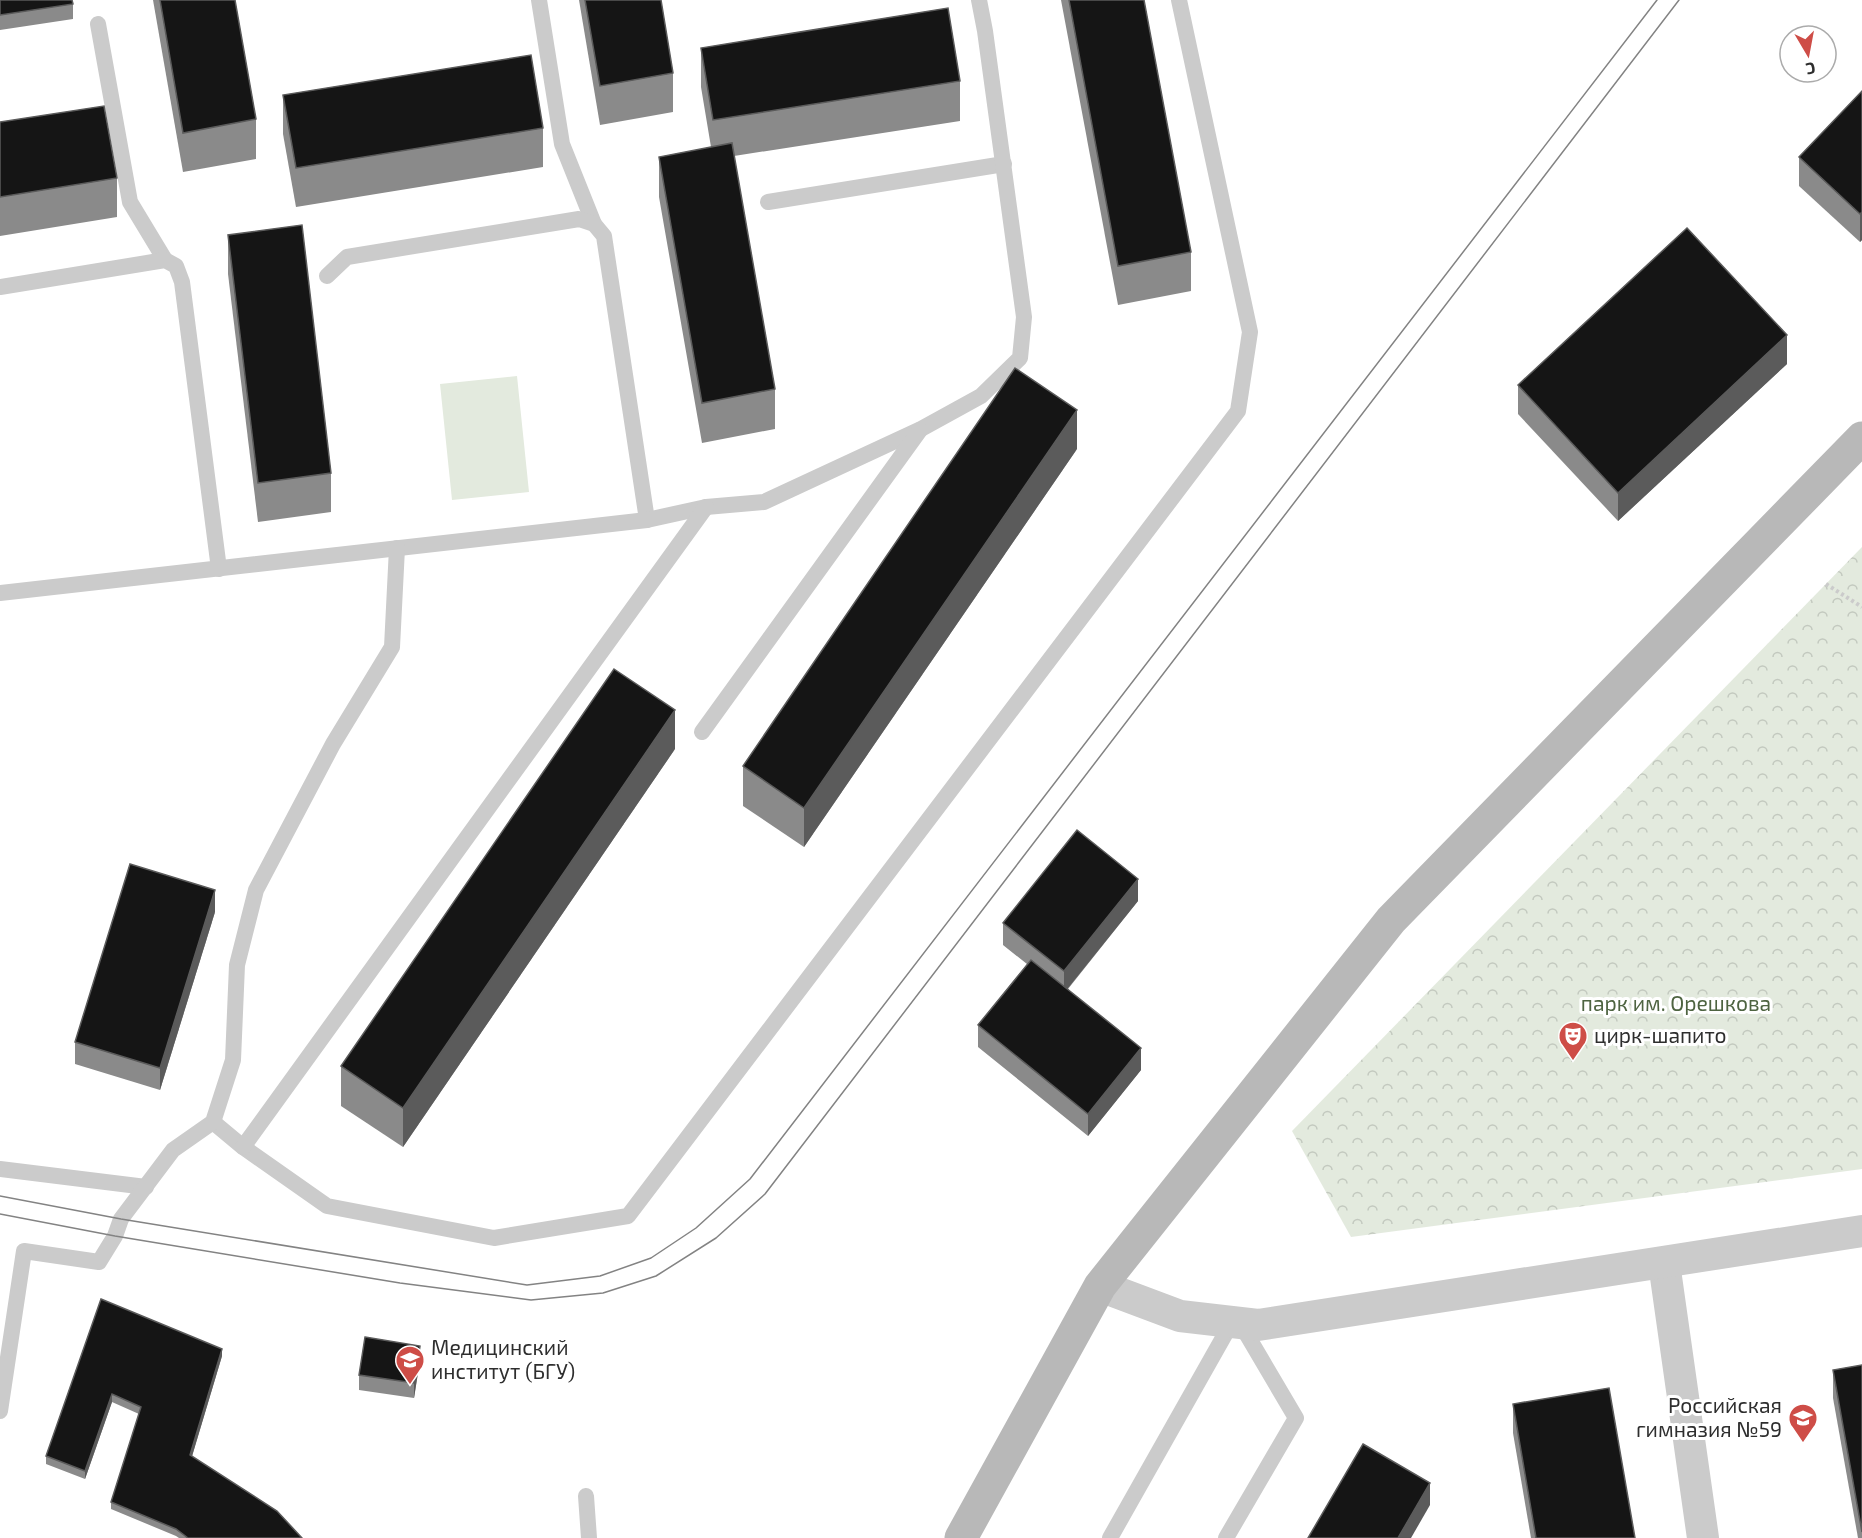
<svg xmlns="http://www.w3.org/2000/svg" width="1862" height="1538" font-family="'Exo 2',sans-serif">
	<style>
		.grass { fill: #e3eade }
		.park { fill: url(#park-crowns) }
		.lines { fill: none; stroke-linecap: round; stroke-linejoin: round }
		.path { stroke: #cbcbcb; stroke-width: 4; stroke-dasharray: 3 3; stroke-linecap: butt }
		.lane { stroke: #cbcbcb; stroke-width: 16 }
		.street { stroke: #cbcbcb; stroke-width: 32 }
		.secondary { stroke: #b8b8b8; stroke-width: 33 }
		.tram { stroke: #838383; stroke-width: 1.5 }
		.wall { fill: #8a8a8a }
		.shaded-wall { fill: #5b5b5b }
		.building { fill: #151515; stroke: #5b5b5b; stroke-width: 1.5 }
		.labels { text-anchor: middle; stroke-width: 6; stroke-linejoin: round; paint-order: stroke }
		.park-label { font-size: 21px; fill: #4e6441; stroke: #fff }
		.poi-label { font-size: 21px; fill: #2e2e2e; stroke: #fff; text-anchor: start }
	</style>
	<defs>
		<pattern id="park-crowns" width="20" height="18" patternUnits="userSpaceOnUse" patternTransform="scale(1.5)"><rect width="20" height="18" fill="#e3eade"/><path d="M2 6a3 3 0 1 1 6 0M12 15a3 3 0 1 1 6 0" fill="none" stroke="#c3c9bf"/></pattern>
	</defs>
	<rect width="100%" height="100%" fill="#fff"/>
	<!-- grass -->
	<polygon class="grass" points="517,376 529,492 452,500 440,384"/>
	<!-- park -->
	<polygon class="park" points="1862,547 1862,1169 1351,1237 1292,1131"/>
	<g class="lines">
		<!-- path -->
		<polyline class="path" points="1826,584 1862,607"/>
		<!-- lane -->
		<g class="lane">
			<polyline points="539,0 562,144 594,224"/>
			<polyline points="98,24 130,202 165,260"/>
			<polyline points="768,202 1004,164"/>
			<polyline points="327,276 347,257 579,219 594,224 604,236 647,520"/>
			<polyline points="0,287 165,260 176,266 182,282 219,569"/>
			<polyline points="0,593 647,520 706,507 764,502 921,429 981,396 1020,358 1024,317 985,31 979,0"/>
			<polyline points="702,732 920,430"/>
			<polyline points="213,1122 243,1147 327,1206 494,1238 628,1216 1238,411 1250,332 1179,0"/>
			<polyline points="243,1147 706,507"/>
			<polyline points="0,1169 146,1187"/>
			<polyline points="0,1411 24,1251 99,1262 115,1236 121,1219 173,1150 213,1122 233,1060 237,965 256,890 333,744 392,647 397,548"/>
			<polyline points="586,1496 589,1538"/>
			<polyline points="1110,1538 1232,1322"/>
			<polyline points="1226,1538 1296,1418 1240,1323"/>
		</g>
		<!-- street -->
		<g class="street">
			<polyline points="1664,1263 1703,1538"/>
			<polyline points="1100,1286 1180,1316 1258,1325 1862,1231"/>
		</g>
		<!-- secondary -->
		<polyline class="secondary" points="961,1538 1100,1286 1391,920 1862,438"/>
		<!-- tram -->
		<g class="tram">
			<polyline points="0,1196 121,1219 527,1285 600,1276 651,1258 696,1228 750,1179 1657,0"/>
			<polyline points="0,1214 115,1236 400,1283 531,1300 603,1293 656,1276 716,1238 765,1194 1679,0"/>
		</g>
	</g>
	<!-- wall -->
	<g class="wall">
		<polygon points="0,0 73,4 73,19 0,30"/>
		<polygon points="153,0 235,0 256,119 256,159 183,172"/>
		<polygon points="579,0 661,0 673,73 673,112 600,125"/>
		<polygon points="1061,0 1144,0 1191,252 1191,291 1118,305"/>
		<polygon points="701,48 960,81 960,121 734,156 775,389 775,429 702,443 659,197 659,157 711,147 701,87"/>
		<polygon points="1862,91 1862,240 1860,242 1799,186 1799,157"/>
		<polygon points="283,95 543,128 543,167 296,207 283,134"/>
		<polygon points="0,122 117,178 117,217 0,236"/>
		<polygon points="228,235 331,473 331,512 258,522 228,274"/>
		<polygon points="1787,364 1618,521 1518,414 1518,385"/>
		<polygon points="1077,449 804,847 743,806 743,766"/>
		<polygon points="675,749 403,1147 341,1106 341,1066"/>
		<polygon points="1138,901 1068,989 1141,1070 1088,1136 978,1047 978,1025 1027,964 1003,945 1003,923"/>
		<polygon points="215,912 160,1090 75,1064 75,1042"/>
		<polygon points="101,1299 222,1356 192,1456 302,1538 179,1538 176,1536 111,1509 111,1502 139,1414 112,1402 85,1479 46,1464 46,1456"/>
		<polygon points="420,1360 414,1398 359,1390 359,1375"/>
		<polygon points="1862,1365 1862,1538 1858,1538 1833,1398 1833,1370"/>
		<polygon points="1513,1404 1635,1538 1531,1538 1513,1433"/>
	</g>
	<!-- shaded-wall -->
	<g class="shaded-wall">
		<polygon points="1862,212 1862,240 1860,242 1860,214"/>
		<polygon points="1787,335 1787,364 1618,521 1618,493"/>
		<polygon points="1077,410 1077,449 804,847 804,808"/>
		<polygon points="675,710 675,749 403,1147 403,1108"/>
		<polygon points="1138,879 1138,901 1064,993 1064,971"/>
		<polygon points="215,890 215,912 160,1090 160,1068"/>
		<polygon points="1141,1048 1141,1070 1088,1136 1088,1114"/>
		<polygon points="420,1346 420,1360 414,1398 414,1383"/>
		<polygon points="222,1349 222,1356 190,1463 190,1455"/>
		<polygon points="112,1394 112,1402 85,1479 85,1471"/>
		<polygon points="1430,1483 1430,1505 1411,1538 1398,1538"/>
	</g>
	<!-- building -->
	<g class="building">
		<polygon points="0,0 72,0 73,4 0,15"/>
		<polygon points="160,0 235,0 256,119 183,133"/>
		<polygon points="585,0 661,0 673,73 600,86"/>
		<polygon points="1069,0 1144,0 1191,252 1118,266"/>
		<polygon points="948,8 960,81 713,120 701,48"/>
		<polygon points="531,55 543,128 296,168 283,95"/>
		<polygon points="1862,91 1862,212 1860,214 1799,157"/>
		<polygon points="104,106 117,178 0,197 0,122"/>
		<polygon points="732,143 775,389 702,403 659,157"/>
		<polygon points="302,225 331,473 258,483 228,235"/>
		<polygon points="1687,228 1787,335 1618,493 1518,385"/>
		<polygon points="1015,368 1077,410 804,808 743,766"/>
		<polygon points="614,669 675,710 403,1108 341,1066"/>
		<polygon points="1077,830 1138,879 1064,971 1003,923"/>
		<polygon points="130,864 215,890 160,1068 75,1042"/>
		<polygon points="1031,960 1141,1048 1088,1114 978,1025"/>
		<polygon points="101,1299 222,1349 190,1455 277,1511 302,1538 188,1538 176,1529 111,1502 141,1407 112,1394 85,1471 46,1456"/>
		<polygon points="365,1337 420,1346 414,1383 359,1375"/>
		<polygon points="1862,1365 1862,1532 1833,1370"/>
		<polygon points="1609,1388 1635,1538 1536,1538 1513,1404"/>
		<polygon points="1363,1444 1430,1483 1398,1538 1308,1538"/>
	</g>
	<!-- icons -->
	<defs>
		<g id="theatre-pin" transform="scale(1.5)"><path d="M0 17L-7.5 6A9.5 9.5 0 1 1 7.5 6Z" fill="#ce4d47" stroke="#fff"/><path d="M-5-5.5Q0-4 5-5.5V0Q5 5 0 6Q-5 5-5 0ZM-3.3-2.5H-1v1.5H-3.3ZM1-2.5H3.3v1.5H1ZM-2.8 1Q0 5.5 2.8 1Z" fill="#fff"/></g>
		<g id="university-pin" transform="scale(1.5)"><path d="M0 17L-7.5 6A9.5 9.5 0 1 1 7.5 6Z" fill="#ce4d47" stroke="#fff"/><path d="M0-5L7-2L0 1L-7-2ZM-4 1L0 2.5L4 1V4Q0 6-4 4Z" fill="#fff"/></g>
		<g id="school-pin" transform="scale(1.5)"><path d="M0 17L-7.5 6A9.5 9.5 0 1 1 7.5 6Z" fill="#ce4d47" stroke="#fff"/><path d="M0-5L7-2L0 1L-7-2ZM-4 1L0 2.5L4 1V4Q0 6-4 4Z" fill="#fff"/></g>
	</defs>
	<g fill-rule="evenodd">
		<use href="#theatre-pin" x="1573" y="1036"/>
		<use href="#university-pin" x="410" y="1360"/>
		<use href="#school-pin" x="1803" y="1418"/>
	</g>
	<g class="labels">
		<!-- park labels -->
		<g class="park-label">
			<text x="1676" y="1011">парк им. Орешкова</text>
		</g>
		<!-- poi labels -->
		<g class="poi-label">
			<text x="1594" y="1043">цирк-шапито</text>
			<text x="431" y="1355">Медицинский<tspan x="431" dy="24">институт (БГУ)</tspan></text>
			<text x="1782" y="1413" text-anchor="end">Российская<tspan x="1782" dy="24">гимназия №59</tspan></text>
		</g>
	</g>
	<!-- north arrow -->
	<g transform="translate(1808 54) rotate(170)"><circle r="28" fill="#ffffff" stroke="#ababab" stroke-width="1.5"/>
	<path d="M0-4.5L10 22L0 15L-10 22Z" fill="#ce4d47"/>
	<text y="-9" font-size="16" font-weight="bold" text-anchor="middle" fill="#2e2e2e">С</text>
	</g>
</svg>
